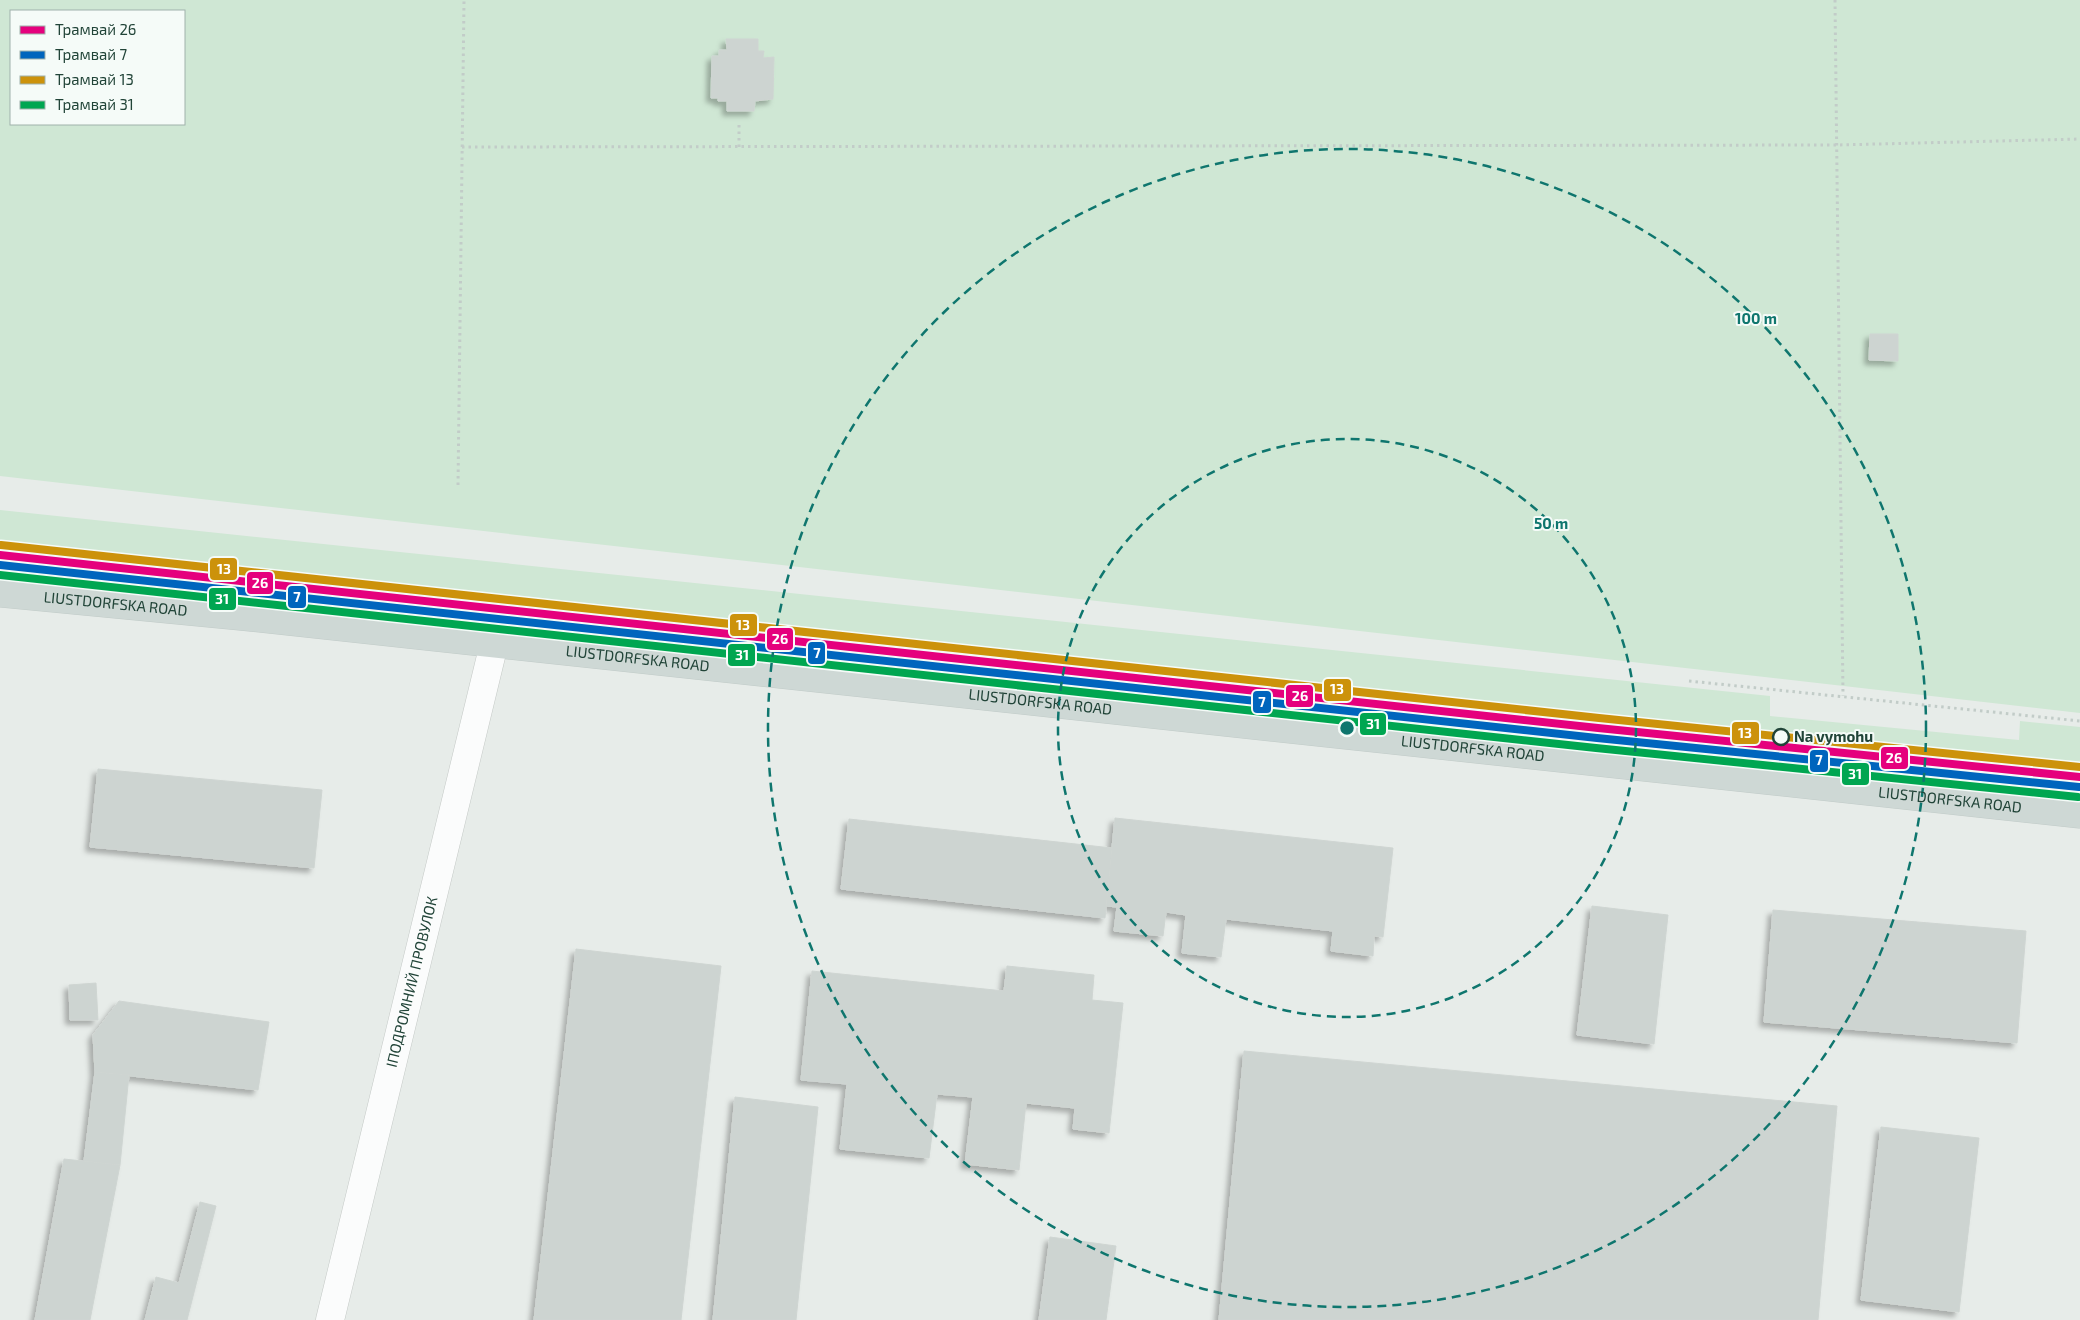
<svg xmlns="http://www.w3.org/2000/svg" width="2080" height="1320" font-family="'Exo 2',sans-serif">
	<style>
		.green { fill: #cfe7d4; fill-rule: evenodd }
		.building { fill: #cdd4d1; stroke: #cfd5d2; filter: url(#shadow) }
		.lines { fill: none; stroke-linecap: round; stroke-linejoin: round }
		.minor-casing { stroke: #c4c9c6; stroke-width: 29 }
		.primary-casing { stroke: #c1cbc8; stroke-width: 29 }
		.path { stroke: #c2ccc8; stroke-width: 3; stroke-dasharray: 2.5 4; stroke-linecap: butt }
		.minor { stroke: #fbfcfc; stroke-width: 28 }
		.primary { stroke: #ced8d5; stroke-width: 28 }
		.tram-1-casing { stroke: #f5fbf8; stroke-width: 11 }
		.tram-2-casing { stroke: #f5fbf8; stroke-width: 11 }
		.tram-3-casing { stroke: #f5fbf8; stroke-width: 11 }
		.tram-4-casing { stroke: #f5fbf8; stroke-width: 11 }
		.tram-1 { stroke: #e5007d; stroke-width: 8 }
		.tram-2 { stroke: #0065bd; stroke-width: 8 }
		.tram-3 { stroke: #cc920b; stroke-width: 8 }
		.tram-4 { stroke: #00a651; stroke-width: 8 }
		.ring { fill: none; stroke: #0f766e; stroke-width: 2.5; stroke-dasharray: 9 6 }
		.stop-dot { fill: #f5fbf8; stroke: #214438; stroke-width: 2.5 }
		.labels { text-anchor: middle; stroke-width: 4; stroke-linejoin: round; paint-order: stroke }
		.street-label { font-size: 15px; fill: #214438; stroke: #f5fbf8 }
		.stop-label { font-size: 15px; font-weight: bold; fill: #214438; stroke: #f5fbf8; text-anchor: start }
		.centre { fill: #0f766e; stroke: #f5fbf8; stroke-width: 2.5 }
		.ring-label { font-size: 15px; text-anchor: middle; font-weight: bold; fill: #0f766e; stroke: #f5fbf8; stroke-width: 4; stroke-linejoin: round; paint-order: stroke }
		.line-badge { stroke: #f5fbf8; stroke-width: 2 }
		.badge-label { font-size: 14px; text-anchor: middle; font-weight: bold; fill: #fff }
	</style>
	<defs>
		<filter id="shadow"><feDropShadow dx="-4.5" dy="4.5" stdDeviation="2.5" flood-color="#0004"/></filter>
	</defs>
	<rect width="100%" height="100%" fill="#e7ece9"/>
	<!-- green -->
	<g class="green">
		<path d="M0,0H2080V713L0,476ZM11,11H184V124H11Z"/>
		<polygon points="0,510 1770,696 1770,716 2019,740 2020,721 2080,727 2080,783 0,563"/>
	</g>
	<!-- building -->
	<g class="building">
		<polygon points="726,39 758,39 758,51 764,51 763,58 774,57 773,99 755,101 754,111 727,111 727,101 718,101 718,98 711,98 712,56 719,56 719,50 727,50"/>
		<polygon points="1870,334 1898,334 1898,361 1869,360"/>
		<polygon points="98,769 322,790 314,868 90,847"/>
		<polygon points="1115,818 1393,848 1383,937 1374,936 1373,956 1331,951 1333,931 1226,919 1221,957 1182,953 1186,915 1166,912 1163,936 1114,931 1117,907 1106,906"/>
		<polygon points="849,819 1112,848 1105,918 841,889"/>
		<polygon points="1592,906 1668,915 1654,1044 1577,1035"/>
		<polygon points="1773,910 2026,931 2017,1043 1764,1022"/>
		<polygon points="576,949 721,966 681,1320 534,1320"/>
		<polygon points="1007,966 1094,975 1092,1000 1123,1003 1109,1133 1073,1129 1075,1108 1026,1103 1019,1170 965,1164 973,1097 937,1094 929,1158 840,1149 847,1084 801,1080 812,971 1004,991"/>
		<polygon points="96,983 98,1020 70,1020 69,985"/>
		<polygon points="119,1001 269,1022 258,1090 95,1072 93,1035"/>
		<polygon points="1244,1051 1837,1106 1818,1320 1219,1320"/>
		<polygon points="95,1072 129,1075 120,1165 84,1161"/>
		<polygon points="735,1097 818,1107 796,1320 713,1320"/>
		<polygon points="1881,1127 1979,1138 1959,1312 1861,1300"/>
		<polygon points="64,1159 120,1165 90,1320 35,1320"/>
		<polygon points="200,1202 216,1206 187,1320 145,1320 156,1277 179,1283"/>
		<polygon points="1050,1237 1116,1246 1106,1320 1039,1320"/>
	</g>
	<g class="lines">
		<!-- minor casing -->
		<g class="minor-casing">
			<g id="minor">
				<path id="s1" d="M330,1320L494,644"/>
			</g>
		</g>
		<!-- primary casing -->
		<g class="primary-casing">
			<g id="primary">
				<path id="s2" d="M0,593L240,616L2080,814"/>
			</g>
		</g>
		<!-- path -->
		<g class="path">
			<polyline points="1835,0 1843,696"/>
			<polyline points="462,147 1837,145 2080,139"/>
			<polyline points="739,147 739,123"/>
			<polyline points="458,485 464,0"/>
			<polyline points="1689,681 2080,721"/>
		</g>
		<!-- minor -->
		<use href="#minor" class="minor"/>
		<!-- primary -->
		<use href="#primary" class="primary"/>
		<!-- tram-1 casing -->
		<g class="tram-1-casing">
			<polyline id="tram-1" points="0,555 1598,728 2080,777"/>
		</g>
		<!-- tram-2 casing -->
		<g class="tram-2-casing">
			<polyline id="tram-2" points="0,565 1597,738 2079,787"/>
		</g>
		<!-- tram-3 casing -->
		<g class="tram-3-casing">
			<polyline id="tram-3" points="1,545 1599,718 2080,767"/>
		</g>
		<!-- tram-4 casing -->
		<g class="tram-4-casing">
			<polyline id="tram-4" points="0,575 1596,748 2078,797"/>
		</g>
		<!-- tram-1 -->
		<use href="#tram-1" class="tram-1"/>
		<!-- tram-2 -->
		<use href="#tram-2" class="tram-2"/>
		<!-- tram-3 -->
		<use href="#tram-3" class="tram-3"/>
		<!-- tram-4 -->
		<use href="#tram-4" class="tram-4"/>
	</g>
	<!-- distance rings -->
	<g class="ring">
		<circle cx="1347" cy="728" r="289"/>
		<circle cx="1347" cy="728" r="579"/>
	</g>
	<!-- markers -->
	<circle class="stop-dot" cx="1781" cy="737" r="8"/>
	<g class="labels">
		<!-- street labels -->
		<g class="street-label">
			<text dy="5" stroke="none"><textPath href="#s2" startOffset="116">LIUSTDORFSKA ROAD</textPath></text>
			<text dy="5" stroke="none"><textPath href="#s2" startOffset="641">LIUSTDORFSKA ROAD</textPath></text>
			<text dy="5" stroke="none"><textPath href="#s2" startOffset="1046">LIUSTDORFSKA ROAD</textPath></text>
			<text dy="5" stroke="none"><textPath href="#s2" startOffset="1481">LIUSTDORFSKA ROAD</textPath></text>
			<text dy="5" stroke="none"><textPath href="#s2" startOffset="1961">LIUSTDORFSKA ROAD</textPath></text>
			<text dy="5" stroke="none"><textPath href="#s1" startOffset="348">ІПОДРОМНИЙ ПРОВУЛОК</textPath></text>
		</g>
		<!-- stop labels -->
		<g class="stop-label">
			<text x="1794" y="742">Na vymohu</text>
		</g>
	</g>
	<circle cx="1347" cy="728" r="8" class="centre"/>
	<g class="ring-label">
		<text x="1756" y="324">100 m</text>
		<text x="1551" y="529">50 m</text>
	</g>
	<g class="line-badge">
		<rect x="209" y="557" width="29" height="24" rx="5" fill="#cc920b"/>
		<rect x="246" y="571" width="28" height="24" rx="5" fill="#e5007d"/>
		<rect x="287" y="585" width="20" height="24" rx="5" fill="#0065bd"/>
		<rect x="208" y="587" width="29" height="24" rx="5" fill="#00a651"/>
		<rect x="729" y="613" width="29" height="24" rx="5" fill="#cc920b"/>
		<rect x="766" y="627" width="28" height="24" rx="5" fill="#e5007d"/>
		<rect x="807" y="641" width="19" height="24" rx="5" fill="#0065bd"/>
		<rect x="727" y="643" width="29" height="24" rx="5" fill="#00a651"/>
		<rect x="1323" y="678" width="29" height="24" rx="5" fill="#cc920b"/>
		<rect x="1285" y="684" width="29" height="24" rx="5" fill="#e5007d"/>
		<rect x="1252" y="690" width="20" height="24" rx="5" fill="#0065bd"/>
		<rect x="1359" y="712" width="28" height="24" rx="5" fill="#00a651"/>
		<rect x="1731" y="721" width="29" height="24" rx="5" fill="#cc920b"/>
		<rect x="1880" y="746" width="29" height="24" rx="5" fill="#e5007d"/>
		<rect x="1809" y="749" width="20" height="24" rx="5" fill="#0065bd"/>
		<rect x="1841" y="762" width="29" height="24" rx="5" fill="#00a651"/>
	</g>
	<g class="badge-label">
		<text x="224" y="574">13</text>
		<text x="260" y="588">26</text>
		<text x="297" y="602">7</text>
		<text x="222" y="604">31</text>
		<text x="743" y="630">13</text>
		<text x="780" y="644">26</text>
		<text x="817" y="658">7</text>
		<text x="742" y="660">31</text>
		<text x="1337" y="694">13</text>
		<text x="1300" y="701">26</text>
		<text x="1262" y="707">7</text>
		<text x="1373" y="729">31</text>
		<text x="1745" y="738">13</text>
		<text x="1894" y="763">26</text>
		<text x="1819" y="765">7</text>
		<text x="1855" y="779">31</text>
	</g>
	<!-- legend -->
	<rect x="10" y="10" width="175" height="115" fill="#f5fbf8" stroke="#a0b2ab"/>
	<rect x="20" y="26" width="25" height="8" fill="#e5007d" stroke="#a0b2ab"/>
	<text x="55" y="35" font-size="15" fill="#214438">Трамвай 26</text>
	<rect x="20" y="51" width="25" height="8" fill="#0065bd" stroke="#a0b2ab"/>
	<text x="55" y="60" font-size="15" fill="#214438">Трамвай 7</text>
	<rect x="20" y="76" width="25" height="8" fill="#cc920b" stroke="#a0b2ab"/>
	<text x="55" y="85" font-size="15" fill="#214438">Трамвай 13</text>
	<rect x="20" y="101" width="25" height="8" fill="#00a651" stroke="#a0b2ab"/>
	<text x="55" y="110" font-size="15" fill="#214438">Трамвай 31</text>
</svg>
